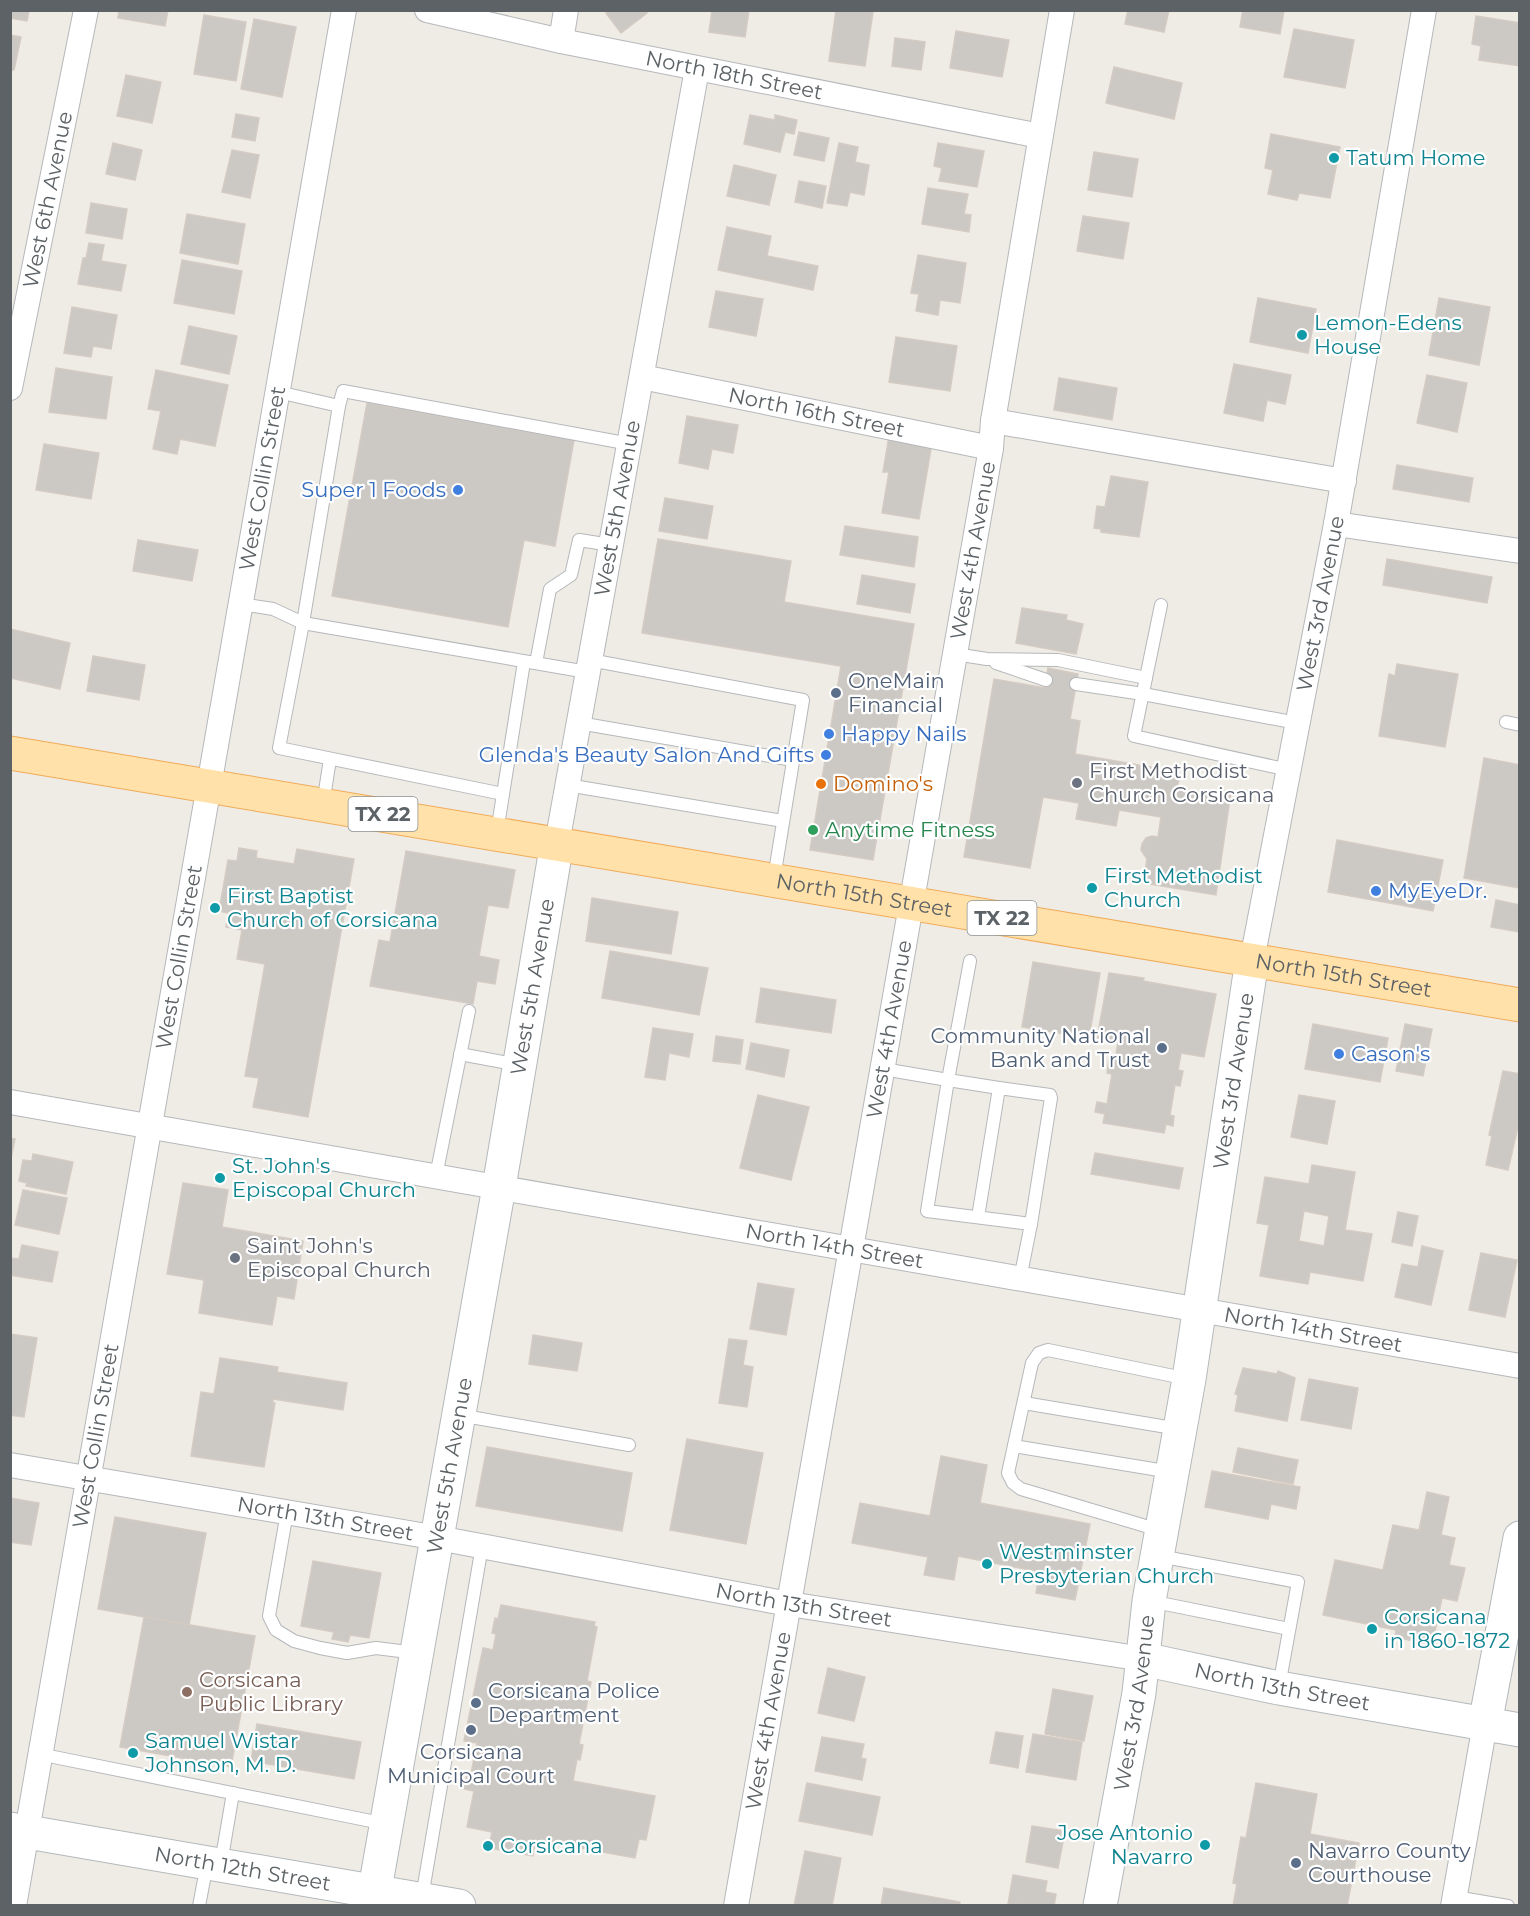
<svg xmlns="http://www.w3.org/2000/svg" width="1530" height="1916" font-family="Montserrat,sans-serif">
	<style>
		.building { fill: #ccc8c4; stroke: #d4cbc3; stroke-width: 1.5; fill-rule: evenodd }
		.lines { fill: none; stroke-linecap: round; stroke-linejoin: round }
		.lane-casing { stroke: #b5b8bb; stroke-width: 14 }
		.street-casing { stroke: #b5b8bb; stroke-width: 26 }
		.secondary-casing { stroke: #b3b9bc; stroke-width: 35 }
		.primary-casing { stroke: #f1ac5b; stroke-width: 35 }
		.lane { stroke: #fff; stroke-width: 12 }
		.street { stroke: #fff; stroke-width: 24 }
		.secondary { stroke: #fff; stroke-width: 33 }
		.primary { stroke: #ffe1a9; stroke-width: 33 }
		.culture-dot { fill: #0f9aa8; stroke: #fff; stroke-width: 2 }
		.shop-dot { fill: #3f7fe0; stroke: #fff; stroke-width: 2 }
		.service-dot { fill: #5c6f8a; stroke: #fff; stroke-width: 2 }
		.worship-dot { fill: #6b7280; stroke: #fff; stroke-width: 2 }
		.food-dot { fill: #e8710a; stroke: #fff; stroke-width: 2 }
		.leisure-dot { fill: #2e9e5b; stroke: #fff; stroke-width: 2 }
		.education-dot { fill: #8d6e63; stroke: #fff; stroke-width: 2 }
		.labels { text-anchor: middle; stroke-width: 4.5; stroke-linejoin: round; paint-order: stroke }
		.shield { fill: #fff; stroke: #8d9193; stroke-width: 1.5 }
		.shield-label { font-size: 20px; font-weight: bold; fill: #5c6265 }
		.street-label { font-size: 21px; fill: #5c6265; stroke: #fff }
		.culture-label { font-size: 21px; fill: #0d838f; stroke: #fff; text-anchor: start }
		.shop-label { font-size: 21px; fill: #366cbe; stroke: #fff; text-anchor: start }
		.service-label { font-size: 21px; fill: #4e5e75; stroke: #fff; text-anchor: start }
		.worship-label { font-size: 21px; fill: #5b616d; stroke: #fff; text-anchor: start }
		.food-label { font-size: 21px; fill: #c56008; stroke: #fff; text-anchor: start }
		.leisure-label { font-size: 21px; fill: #27864d; stroke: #fff; text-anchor: start }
		.education-label { font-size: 21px; fill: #785e54; stroke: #fff; text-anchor: start }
	</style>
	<rect width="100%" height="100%" fill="#efebe5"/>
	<!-- building -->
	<g class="building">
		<polygon points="10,10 29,10 27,21 10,18"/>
		<polygon points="119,10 168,10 165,26 118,18"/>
		<polygon points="609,10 644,10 647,13 621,33 606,13"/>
		<polygon points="712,10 749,10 745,37 709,32"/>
		<polygon points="836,10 873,12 865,66 829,61"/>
		<polygon points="1128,10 1169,10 1164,32 1125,24"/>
		<polygon points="1243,10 1284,10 1280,34 1240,27"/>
		<polygon points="204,15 246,22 236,81 194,74"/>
		<polygon points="1476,16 1520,23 1520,66 1479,60 1481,46 1472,44"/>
		<polygon points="254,19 296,27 282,97 241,89"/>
		<polygon points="1294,29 1354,40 1345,88 1284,77"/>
		<polygon points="956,31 1009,40 1002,77 950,68"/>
		<polygon points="10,35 21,37 14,70 10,70"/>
		<polygon points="895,38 925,42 921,70 892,66"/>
		<polygon points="1114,67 1182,83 1174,119 1106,103"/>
		<polygon points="126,75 161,82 152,123 117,116"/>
		<polygon points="236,114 259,118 255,141 232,137"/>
		<polygon points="750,115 775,120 775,115 797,120 794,134 785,132 780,152 744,144"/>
		<polygon points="799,132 829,138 824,161 794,155"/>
		<polygon points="1271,134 1340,147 1330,198 1299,193 1297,200 1268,194 1273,170 1265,168"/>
		<polygon points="113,143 142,150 135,180 106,174"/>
		<polygon points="839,143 858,147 855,162 869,165 864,195 850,192 847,206 827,203"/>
		<polygon points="938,143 984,151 977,187 939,181 942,168 934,166"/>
		<polygon points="232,150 259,155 250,198 222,192"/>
		<polygon points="1094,152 1138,159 1132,197 1088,190"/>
		<polygon points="734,165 776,175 769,205 727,196"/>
		<polygon points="799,181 826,186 822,208 795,202"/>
		<polygon points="928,188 968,194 964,214 971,215 969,232 922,224"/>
		<polygon points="91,203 127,209 122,239 86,233"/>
		<polygon points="187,214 245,224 238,264 180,253"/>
		<polygon points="1083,216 1129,223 1123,259 1077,251"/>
		<polygon points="727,227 771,236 767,256 818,266 813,290 718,270"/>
		<polygon points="89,243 104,245 101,261 126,265 121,291 78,284 83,258 86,258"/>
		<polygon points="918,255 966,263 960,303 940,300 938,315 916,311 919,294 911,293"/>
		<polygon points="182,260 242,271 234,314 174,303"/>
		<polygon points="716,291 763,299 756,336 709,327"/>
		<polygon points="1258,298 1316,309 1308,353 1250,342"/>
		<polygon points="1439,298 1490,307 1479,365 1429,355"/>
		<polygon points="72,307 117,315 111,349 93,346 91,357 64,353"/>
		<polygon points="189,326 237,336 229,374 181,364"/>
		<polygon points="896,337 957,346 950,391 889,382"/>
		<polygon points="1234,364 1291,375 1285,404 1267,400 1263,421 1224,413"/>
		<polygon points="56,368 112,377 106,419 49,412"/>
		<polygon points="156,370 228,385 215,446 180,439 177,454 153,449 161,411 148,409"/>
		<polygon points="1427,375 1467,383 1457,432 1417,423"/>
		<polygon points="1059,378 1117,388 1112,420 1054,410"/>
		<polygon points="367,403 574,440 555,546 524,540 508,627 332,596"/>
		<polygon points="687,416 738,425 733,453 712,449 708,469 679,463"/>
		<polygon points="889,436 932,443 919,519 882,513 889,472 883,472"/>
		<polygon points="44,444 99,453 91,499 36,490"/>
		<polygon points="1397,465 1473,478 1469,502 1393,489"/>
		<polygon points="1111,476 1148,482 1139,537 1101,532 1101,529 1094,528 1097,506 1105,507"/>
		<polygon points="665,498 713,506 707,539 659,531"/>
		<polygon points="845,526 918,537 914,567 840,555"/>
		<polygon points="658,539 791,561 784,602 914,624 873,860 810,850 841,666 642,633"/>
		<polygon points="138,540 198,550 192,581 133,571"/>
		<polygon points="1387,559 1492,577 1487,603 1383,585"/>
		<polygon points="862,575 915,584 910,613 857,604"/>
		<polygon points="1022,608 1067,615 1066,620 1083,624 1076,654 1016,643"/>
		<polygon points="10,629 70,643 60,689 10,678"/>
		<polygon points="93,656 145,665 139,700 87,691"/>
		<polygon points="1397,664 1458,674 1445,747 1379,736 1389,674 1395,676"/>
		<polygon points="1048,668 1078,674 1070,719 1080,721 1075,754 1162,769 1160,776 1179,779 1177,788 1218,795 1219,791 1231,792 1216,895 1143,883 1147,859 1141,850 1142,844 1146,838 1152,836 1158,837 1161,817 1119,810 1116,826 1076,819 1079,803 1043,797 1030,868 964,857 994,679 1045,688"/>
		<polygon points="1484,758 1520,765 1520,888 1464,878"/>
		<polygon points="1337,840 1443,860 1433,911 1328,892"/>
		<polygon points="239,848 257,851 256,858 294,864 297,849 354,859 308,1117 253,1107 259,1078 245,1076 265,964 237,959 242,930 226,927 228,913 219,911 228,860 237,861"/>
		<polygon points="406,851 515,870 508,908 488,905 479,956 499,960 495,984 477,981 473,1004 370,986 379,940 390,942"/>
		<polygon points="592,898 678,912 671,954 586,941"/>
		<polygon points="1496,900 1520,905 1520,932 1491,927"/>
		<polygon points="610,951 708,968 699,1015 602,998"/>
		<polygon points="1033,962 1100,973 1089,1038 1022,1027"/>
		<polygon points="1109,973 1144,978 1143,981 1216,994 1204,1057 1181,1053 1178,1070 1183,1071 1180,1086 1175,1085 1170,1115 1174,1116 1173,1126 1166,1124 1164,1133 1103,1123 1105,1114 1095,1112 1097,1102 1107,1104 1112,1074 1107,1073 1109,1059 1115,1060 1118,1042 1097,1038"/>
		<polygon points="761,988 836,1000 831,1033 756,1022"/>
		<polygon points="1313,1024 1388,1038 1380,1082 1305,1069"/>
		<polygon points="1405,1024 1432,1029 1423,1076 1396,1071"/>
		<polygon points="653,1028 693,1034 689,1057 669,1053 665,1080 645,1077"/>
		<polygon points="716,1036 743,1040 740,1064 713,1061"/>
		<polygon points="751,1043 789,1050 784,1077 746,1069"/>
		<polygon points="1503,1071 1520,1074 1520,1118 1508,1170 1486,1165 1492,1136 1489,1135"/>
		<polygon points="758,1095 809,1107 791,1180 740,1168"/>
		<polygon points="1299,1095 1335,1101 1327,1144 1291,1137"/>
		<polygon points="10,1138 15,1139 10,1163"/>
		<polygon points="1095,1153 1183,1168 1179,1189 1091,1174"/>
		<polygon points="33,1154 73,1162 66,1194 26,1186 27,1183 19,1181 23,1160 32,1161"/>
		<path d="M1312,1165L1355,1172L1345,1230L1372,1234L1363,1281L1310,1272L1308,1284L1260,1276L1269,1225L1257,1223L1265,1177L1309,1184ZM1304,1211L1329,1216L1324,1246L1299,1241Z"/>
		<polygon points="183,1183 228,1190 222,1227 303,1241 294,1299 277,1296 272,1325 199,1313 204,1280 167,1274"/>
		<polygon points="23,1190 67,1198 59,1234 15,1225"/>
		<polygon points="1398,1212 1418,1216 1412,1246 1392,1242"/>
		<polygon points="22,1245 58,1252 52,1282 10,1275 10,1258 19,1259"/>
		<polygon points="1422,1246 1443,1251 1431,1305 1395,1297 1402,1264 1418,1267"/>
		<polygon points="1481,1253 1517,1260 1505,1317 1469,1310"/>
		<polygon points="758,1283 794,1289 786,1335 750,1329"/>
		<polygon points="10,1334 37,1338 24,1417 10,1415"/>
		<polygon points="533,1335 582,1343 577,1371 529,1364"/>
		<polygon points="729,1339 747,1341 743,1365 753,1367 747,1407 719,1403"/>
		<polygon points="220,1358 278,1367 277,1372 347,1383 343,1410 273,1399 273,1403 275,1403 264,1467 191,1456 201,1392 214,1394"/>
		<polygon points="1243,1368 1277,1374 1278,1371 1295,1378 1287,1421 1235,1411 1238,1395 1235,1394"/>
		<polygon points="1309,1379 1358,1388 1351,1429 1301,1420"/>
		<polygon points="687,1439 763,1453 746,1544 670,1530"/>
		<polygon points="487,1447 632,1473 622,1531 476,1506"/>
		<polygon points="1238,1448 1298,1460 1293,1484 1233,1472"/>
		<polygon points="941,1456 987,1465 980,1503 1090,1524 1075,1600 1036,1593 1040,1572 958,1556 954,1580 924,1575 928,1557 852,1543 860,1503 930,1516"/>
		<polygon points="1212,1471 1300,1487 1296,1509 1271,1504 1268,1519 1205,1507"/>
		<polygon points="1427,1492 1449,1497 1441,1535 1455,1538 1449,1565 1465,1568 1457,1601 1442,1598 1432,1645 1395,1637 1396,1630 1323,1615 1335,1560 1383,1570 1393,1525 1419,1530"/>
		<polygon points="10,1498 39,1503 31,1545 10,1542"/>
		<polygon points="115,1517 206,1533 189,1625 98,1609"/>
		<polygon points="313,1561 381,1573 369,1638 350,1635 348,1642 332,1639 334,1632 301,1626"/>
		<polygon points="501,1605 595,1622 594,1626 597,1627 587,1681 591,1682 579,1744 583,1745 580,1760 577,1759 573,1781 655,1796 646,1840 639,1839 635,1858 536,1840 533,1856 489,1848 492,1832 467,1827 474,1791 464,1789 467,1774 471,1774 477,1743 464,1741 483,1648 493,1650 496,1634 492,1633 495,1618 498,1619"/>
		<polygon points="144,1617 255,1636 231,1767 120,1747"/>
		<polygon points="828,1668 865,1677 854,1721 818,1713"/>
		<polygon points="1053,1689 1093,1696 1084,1741 1045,1734"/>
		<polygon points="257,1724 361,1742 354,1779 251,1761"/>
		<polygon points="996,1732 1023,1736 1018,1768 990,1763"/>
		<polygon points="1033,1734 1082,1742 1076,1780 1026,1772"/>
		<polygon points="822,1737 864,1744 861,1758 866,1759 862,1780 815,1771"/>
		<polygon points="807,1783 880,1797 872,1835 799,1821"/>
		<polygon points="1256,1783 1317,1794 1310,1834 1359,1843 1347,1906 1233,1906 1237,1884 1233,1883 1241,1837 1246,1838"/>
		<polygon points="1032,1826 1065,1831 1058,1868 1026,1862"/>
		<polygon points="805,1851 841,1858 832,1906 794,1906"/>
		<polygon points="1013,1875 1047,1881 1045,1892 1056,1894 1054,1906 1008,1904"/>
		<polygon points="884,1888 960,1902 959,1906 881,1906"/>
	</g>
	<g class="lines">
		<!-- lane casing -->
		<g class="lane-casing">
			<g id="lane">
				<polyline points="278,392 339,406 303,623 279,748 503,794"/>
				<polyline points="339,406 343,391 630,444"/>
				<polyline points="241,604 273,609 303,623 587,672"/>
				<polyline points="1161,605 1134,736 1289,770"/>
				<polyline points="955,654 987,659 1058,660 1146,678"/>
				<polyline points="590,660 803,700 774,878"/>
				<polyline points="536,663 550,589 571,575 579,540 611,545"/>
				<polyline points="996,663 1046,680"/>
				<polyline points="1076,684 1143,694 1297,723"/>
				<polyline points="1506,722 1520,725"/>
				<polyline points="579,723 793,760"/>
				<polyline points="567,785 783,821"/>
				<polyline points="323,804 330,759"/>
				<polyline points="497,832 524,662"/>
				<polyline points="970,961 948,1080 999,1088"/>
				<polyline points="460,1054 519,1065"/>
				<polyline points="883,1069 948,1080 927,1211 1031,1224 1020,1279"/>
				<polyline points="436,1176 469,1011"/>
				<polyline points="978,1217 999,1088 1050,1095 1051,1098 1031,1224"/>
				<polyline points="1024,1403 1179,1429"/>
				<polyline points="459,1415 629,1445"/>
				<polyline points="1014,1446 1171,1472"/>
				<polyline points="287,1512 269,1616 276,1630 294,1641 320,1648 347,1653 376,1648 416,1653"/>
				<polyline points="1159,1530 1021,1489 1013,1483 1008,1473 1032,1363 1039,1353 1048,1350 1188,1379"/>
				<polyline points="1159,1556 1298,1582 1279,1686"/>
				<polyline points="1150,1601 1289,1629"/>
				<polyline points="39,1754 386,1824"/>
				<polyline points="221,1863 233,1793"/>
				<polyline points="422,1897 482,1546"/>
				<polyline points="1455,1897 1508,1906"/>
				<polyline points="199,1906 207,1864"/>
			</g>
		</g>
		<!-- street casing -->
		<g class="street-casing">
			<g id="street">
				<path id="s1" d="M427,10L561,41L1040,136"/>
				<polyline points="561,41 566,10"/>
				<path id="s2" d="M642,377L991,448"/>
				<path id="s3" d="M10,388L86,10"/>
				<polyline points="993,421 1344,481"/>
				<polyline points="1336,524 1520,551"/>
				<path id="s4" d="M557,843L697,69"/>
				<path id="s5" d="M1252,960L1336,524L1424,10"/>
				<path id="s6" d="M10,1102L1520,1366"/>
				<path id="s7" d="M10,1465L438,1538L789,1604L1143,1659"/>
				<path id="s8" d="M14,1906L344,10"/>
				<path id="s9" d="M736,1906L991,448L993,421L1062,10"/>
				<polyline points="1453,1906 1485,1724"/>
			</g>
		</g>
		<!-- secondary casing -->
		<g class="secondary-casing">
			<g id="secondary">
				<path id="s10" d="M1143,1659L1279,1688L1520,1730"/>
				<polyline points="1485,1724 1520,1538"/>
				<path id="s11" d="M10,1829L459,1906"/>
				<path id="s12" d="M372,1906L499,1187L557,843"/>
				<path id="s13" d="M1100,1906L1139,1693L1149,1601L1189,1379L1252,960"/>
			</g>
		</g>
		<!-- primary casing -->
		<g class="primary-casing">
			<g id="primary">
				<path id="s14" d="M10,753L1520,1005"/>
			</g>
		</g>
		<!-- lane -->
		<use href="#lane" class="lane"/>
		<!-- street -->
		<use href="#street" class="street"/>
		<!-- secondary -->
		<use href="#secondary" class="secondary"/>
		<!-- primary -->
		<use href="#primary" class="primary"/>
	</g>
	<!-- markers -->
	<g class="culture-dot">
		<circle cx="1334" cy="158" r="6"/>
		<circle cx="1302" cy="335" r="6"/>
		<circle cx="1092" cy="888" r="6"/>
		<circle cx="215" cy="908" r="6"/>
		<circle cx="220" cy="1178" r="6"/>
		<circle cx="987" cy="1564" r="6"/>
		<circle cx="1372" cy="1629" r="6"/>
		<circle cx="133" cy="1753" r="6"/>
		<circle cx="1205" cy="1845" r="6"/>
		<circle cx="488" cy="1846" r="6"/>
	</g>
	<g class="shop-dot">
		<circle cx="458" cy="490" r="6"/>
		<circle cx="829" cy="734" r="6"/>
		<circle cx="826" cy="755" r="6"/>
		<circle cx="1376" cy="891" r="6"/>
		<circle cx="1339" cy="1054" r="6"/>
	</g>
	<g class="service-dot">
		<circle cx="836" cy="693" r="6"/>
		<circle cx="1162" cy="1048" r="6"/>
		<circle cx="476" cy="1703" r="6"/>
		<circle cx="471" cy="1730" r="6"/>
		<circle cx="1296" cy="1863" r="6"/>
	</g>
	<g class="worship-dot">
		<circle cx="1077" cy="783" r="6"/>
		<circle cx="235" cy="1258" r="6"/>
	</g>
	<circle class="food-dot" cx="821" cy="784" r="6"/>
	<circle class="leisure-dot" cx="813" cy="830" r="6"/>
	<circle class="education-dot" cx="187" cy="1692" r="6"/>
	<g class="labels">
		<!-- shield labels -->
		<g class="shield">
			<rect x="348.5" y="797" width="69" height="34" rx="4.5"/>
			<rect x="967.5" y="901" width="69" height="34" rx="4.5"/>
		</g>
		<g class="shield-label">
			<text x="383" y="821">TX 22</text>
			<text x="1002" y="925">TX 22</text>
		</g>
		<!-- street labels -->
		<g class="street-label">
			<text dy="7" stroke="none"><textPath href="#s1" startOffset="314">North 18th Street</textPath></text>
			<text dy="7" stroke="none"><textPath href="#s3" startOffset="192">West 6th Avenue</textPath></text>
			<text dy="7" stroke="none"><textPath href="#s2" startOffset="178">North 16th Street</textPath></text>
			<text dy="7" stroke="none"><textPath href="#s8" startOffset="1449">West Collin Street</textPath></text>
			<text dy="7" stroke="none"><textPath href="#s4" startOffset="340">West 5th Avenue</textPath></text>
			<text dy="7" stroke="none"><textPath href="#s9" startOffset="1376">West 4th Avenue</textPath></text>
			<text dy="7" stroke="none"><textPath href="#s5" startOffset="363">West 3rd Avenue</textPath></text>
			<text dy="7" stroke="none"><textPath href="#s14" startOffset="866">North 15th Street</textPath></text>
			<text dy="7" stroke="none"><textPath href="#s8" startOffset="963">West Collin Street</textPath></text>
			<text dy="7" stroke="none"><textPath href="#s14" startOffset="1352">North 15th Street</textPath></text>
			<text dy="7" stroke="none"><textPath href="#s12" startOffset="933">West 5th Avenue</textPath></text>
			<text dy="7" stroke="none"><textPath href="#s9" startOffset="890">West 4th Avenue</textPath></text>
			<text dy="7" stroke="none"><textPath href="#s13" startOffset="836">West 3rd Avenue</textPath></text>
			<text dy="7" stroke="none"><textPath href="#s6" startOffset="837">North 14th Street</textPath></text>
			<text dy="7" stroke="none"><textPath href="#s6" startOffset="1323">North 14th Street</textPath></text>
			<text dy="7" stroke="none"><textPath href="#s8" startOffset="477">West Collin Street</textPath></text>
			<text dy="7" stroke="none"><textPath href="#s12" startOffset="447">West 5th Avenue</textPath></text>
			<text dy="7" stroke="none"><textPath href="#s7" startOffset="320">North 13th Street</textPath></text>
			<text dy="7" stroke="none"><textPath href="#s7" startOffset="806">North 13th Street</textPath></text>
			<text dy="7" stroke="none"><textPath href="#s10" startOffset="142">North 13th Street</textPath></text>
			<text dy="7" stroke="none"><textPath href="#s13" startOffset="206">West 3rd Avenue</textPath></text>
			<text dy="7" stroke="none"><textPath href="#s9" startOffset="188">West 4th Avenue</textPath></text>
			<text dy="7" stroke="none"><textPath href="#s11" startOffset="236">North 12th Street</textPath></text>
		</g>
		<!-- culture labels -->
		<g class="culture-label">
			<text x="1346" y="165">Tatum Home</text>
			<text x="1314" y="330">Lemon-Edens<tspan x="1314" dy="24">House</tspan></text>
			<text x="1104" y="883">First Methodist<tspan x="1104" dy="24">Church</tspan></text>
			<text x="227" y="903">First Baptist<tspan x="227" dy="24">Church of Corsicana</tspan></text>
			<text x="232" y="1173">St. John's<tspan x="232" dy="24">Episcopal Church</tspan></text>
			<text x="999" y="1559">Westminster<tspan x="999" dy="24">Presbyterian Church</tspan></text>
			<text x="1384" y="1624">Corsicana<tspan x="1384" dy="24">in 1860-1872</tspan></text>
			<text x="145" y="1748">Samuel Wistar<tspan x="145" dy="24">Johnson, M. D.</tspan></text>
			<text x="1193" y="1840" text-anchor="end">Jose Antonio<tspan x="1193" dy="24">Navarro</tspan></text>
			<text x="500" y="1853">Corsicana</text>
		</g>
		<!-- shop labels -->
		<g class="shop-label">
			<text x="446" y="497" text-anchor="end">Super 1 Foods</text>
			<text x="841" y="741">Happy Nails</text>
			<text x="814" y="762" text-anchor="end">Glenda's Beauty Salon And Gifts</text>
			<text x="1388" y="898">MyEyeDr.</text>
			<text x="1351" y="1061">Cason's</text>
		</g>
		<!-- service labels -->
		<g class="service-label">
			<text x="848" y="688">OneMain<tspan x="848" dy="24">Financial</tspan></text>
			<text x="1150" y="1043" text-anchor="end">Community National<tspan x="1150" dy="24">Bank and Trust</tspan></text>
			<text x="488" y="1698">Corsicana Police<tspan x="488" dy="24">Department</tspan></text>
			<text x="471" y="1759" text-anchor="middle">Corsicana<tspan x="471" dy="24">Municipal Court</tspan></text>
			<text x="1308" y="1858">Navarro County<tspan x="1308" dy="24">Courthouse</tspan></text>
		</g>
		<!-- worship labels -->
		<g class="worship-label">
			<text x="1089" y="778">First Methodist<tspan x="1089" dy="24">Church Corsicana</tspan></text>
			<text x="247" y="1253">Saint John's<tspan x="247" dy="24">Episcopal Church</tspan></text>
		</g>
		<!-- food labels -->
		<g class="food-label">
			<text x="833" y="791">Domino's</text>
		</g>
		<!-- leisure labels -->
		<g class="leisure-label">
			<text x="825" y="837">Anytime Fitness</text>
		</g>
		<!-- education labels -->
		<g class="education-label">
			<text x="199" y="1687">Corsicana<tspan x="199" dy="24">Public Library</tspan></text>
		</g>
	</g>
	<!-- border -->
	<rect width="1530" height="1916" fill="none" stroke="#5c6265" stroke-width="24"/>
</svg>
